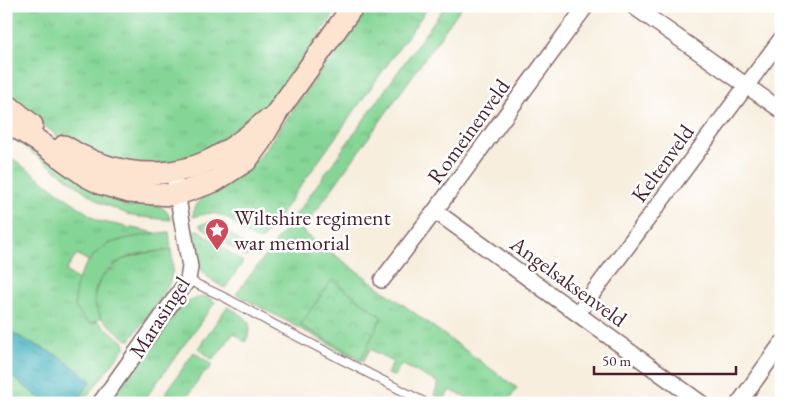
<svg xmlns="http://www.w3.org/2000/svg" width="787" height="409" font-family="'EB Garamond',serif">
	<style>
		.grass { fill: url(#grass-tufts); stroke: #687a60 }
		.park { fill: url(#park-crowns); stroke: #687a60 }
		.pitch { fill: #85d696; stroke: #687a60 }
		.water { fill: url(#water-ripples); stroke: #466872 }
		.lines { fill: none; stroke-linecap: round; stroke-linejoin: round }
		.lane-casing { stroke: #87676a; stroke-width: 10 }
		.street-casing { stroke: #87676a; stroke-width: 18 }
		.secondary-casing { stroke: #87676a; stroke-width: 24 }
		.lane { stroke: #fff; stroke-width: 8 }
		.street { stroke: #fff; stroke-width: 15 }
		.secondary { stroke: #fde4d1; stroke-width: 21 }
		.labels { text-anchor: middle; stroke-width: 5; stroke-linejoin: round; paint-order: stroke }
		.street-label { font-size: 22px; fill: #4a1f2b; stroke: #fff }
		.poi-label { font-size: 22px; fill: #4a1f2b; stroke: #fff; text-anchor: start }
	</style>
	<defs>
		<pattern id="grass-tufts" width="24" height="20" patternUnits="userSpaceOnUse" patternTransform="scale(1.25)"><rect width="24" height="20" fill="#85d696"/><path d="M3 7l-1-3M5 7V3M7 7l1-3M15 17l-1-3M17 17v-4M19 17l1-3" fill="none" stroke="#74b781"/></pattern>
		<pattern id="park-crowns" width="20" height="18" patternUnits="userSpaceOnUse" patternTransform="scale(1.25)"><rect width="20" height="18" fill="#85d696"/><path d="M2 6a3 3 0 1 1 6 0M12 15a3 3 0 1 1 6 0" fill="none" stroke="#74b781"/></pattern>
		<pattern id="water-ripples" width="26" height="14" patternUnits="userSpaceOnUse" patternTransform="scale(1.25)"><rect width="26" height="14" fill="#41b1ba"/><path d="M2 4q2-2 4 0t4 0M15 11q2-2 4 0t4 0" fill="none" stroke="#388f97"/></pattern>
	</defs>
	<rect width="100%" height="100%" fill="#fff"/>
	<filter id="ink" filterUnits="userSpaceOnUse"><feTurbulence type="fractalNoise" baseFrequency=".02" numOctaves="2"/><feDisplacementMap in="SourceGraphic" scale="10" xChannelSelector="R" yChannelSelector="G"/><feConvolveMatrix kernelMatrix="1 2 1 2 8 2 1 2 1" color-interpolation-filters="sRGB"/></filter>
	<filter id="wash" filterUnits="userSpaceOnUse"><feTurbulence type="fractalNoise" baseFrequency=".0096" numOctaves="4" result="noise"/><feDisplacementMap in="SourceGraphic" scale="20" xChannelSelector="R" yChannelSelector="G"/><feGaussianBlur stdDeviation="1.12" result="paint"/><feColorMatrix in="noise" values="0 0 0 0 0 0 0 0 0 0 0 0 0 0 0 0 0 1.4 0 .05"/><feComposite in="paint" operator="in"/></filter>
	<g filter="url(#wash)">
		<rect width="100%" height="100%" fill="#f7eede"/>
		<!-- grass -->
		<g class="grass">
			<polygon points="6,6 340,6 267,108 227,143 196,159 141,166 102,157 64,141 6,96"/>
			<path d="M366,6H429L263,239C245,241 235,218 217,214C209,212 201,215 193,217L194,209L204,194L259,158Z"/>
			<polygon points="445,6 462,6 302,231 517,388 506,403 471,403 472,400 450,390 443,401 434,395 439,383 401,364 394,376 387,374 393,362 370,349 363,362 236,294 290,223"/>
			<polygon points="6,133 159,205 167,212 171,220 132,216 99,202"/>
			<polygon points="6,154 98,221 156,233 88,261 77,254 66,271 78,280 75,307 92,324 97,321 124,342 125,347 82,403 75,403 91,381 62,358 6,330"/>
			<polygon points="210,222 218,224 247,247 248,254 246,258 199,225"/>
			<path d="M198,230L243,262L225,288C192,271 200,263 193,231Z"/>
			<path d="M171,250C173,261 174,271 170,281C163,300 141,324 130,340L126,339L101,318L94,303L95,292L100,279L121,260L145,253Z"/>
			<path d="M205,296L215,302L213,305L142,403H108L178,310C186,302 193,299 205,296Z"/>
			<path d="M227,307C244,315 257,322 245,342L234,333L213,360L198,348Z"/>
			<polygon points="194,352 212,365 207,372 205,371 183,403 159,403"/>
			<polygon points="6,372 46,403 18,403 6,393"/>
		</g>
		<!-- park -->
		<polygon class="park" points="332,280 382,317 361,359 300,325"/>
		<!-- pitch -->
		<path class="pitch" d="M169,232L171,250C155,252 137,252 122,260C107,266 91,287 95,304C96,308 99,313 101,318L92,324L85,320L75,307C75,299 75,288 78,280C82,267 99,247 111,243C124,238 155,233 169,232Z"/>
		<!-- water -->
		<polygon class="water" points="6,330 62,358 91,381 75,403 46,403 6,372"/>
	</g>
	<g filter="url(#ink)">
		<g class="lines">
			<!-- lane casing -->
			<g class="lane-casing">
				<polyline id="lane" points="188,280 226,298 273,324 426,403"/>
			</g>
			<!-- street casing -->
			<g class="street-casing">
				<g id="street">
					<polyline points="633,6 781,110"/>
					<polyline points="435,211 701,403"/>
					<polyline points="382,280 435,211 586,6"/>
					<polyline points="578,313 781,39"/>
					<polyline points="100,403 188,280 190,267 173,170"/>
					<polyline points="739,403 781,344"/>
				</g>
			</g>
			<!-- secondary casing -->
			<g class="secondary-casing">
				<g id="secondary">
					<polyline points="6,104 32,125"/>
					<polyline points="6,121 38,141 86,176 102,184 129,192 171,195 184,192 215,181 246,161 260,142 278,111 353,6"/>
					<path d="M64,146C101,171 152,181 196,166C222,157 245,139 266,121"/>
				</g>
			</g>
			<!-- lane -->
			<use href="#lane" class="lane"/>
			<!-- street -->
			<use href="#street" class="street"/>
			<!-- secondary -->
			<use href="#secondary" class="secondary"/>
		</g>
	</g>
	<!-- icons -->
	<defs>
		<g id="sight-pin" transform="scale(1.25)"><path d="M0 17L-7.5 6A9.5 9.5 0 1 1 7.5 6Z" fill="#d1495b" stroke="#fff"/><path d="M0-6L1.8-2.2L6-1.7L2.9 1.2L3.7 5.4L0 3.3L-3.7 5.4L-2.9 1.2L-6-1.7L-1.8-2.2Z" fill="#fff"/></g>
	</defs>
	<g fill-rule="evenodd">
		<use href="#sight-pin" x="217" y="230"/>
	</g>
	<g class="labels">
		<!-- street labels -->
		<g class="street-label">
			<text transform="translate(468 131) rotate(-54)" y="8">Romeinenveld</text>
			<text transform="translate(662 163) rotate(-54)" y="8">Keltenveld</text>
			<text transform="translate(569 281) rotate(36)" y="8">Angelsaksenveld</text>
			<text transform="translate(159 317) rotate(-57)" y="8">Marasingel</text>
		</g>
		<!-- poi labels -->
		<g class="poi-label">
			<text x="234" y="225">Wiltshire regiment<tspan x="234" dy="25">war memorial</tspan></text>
		</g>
	</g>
	<!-- margin -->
	<rect width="787" height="409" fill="none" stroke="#fff" stroke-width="25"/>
	<!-- scale -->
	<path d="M594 366v8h142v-8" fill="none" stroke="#4a1f2b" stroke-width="2.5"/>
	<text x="602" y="366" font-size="15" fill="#4a1f2b" stroke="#ffffff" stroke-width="4" paint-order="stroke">50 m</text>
</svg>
